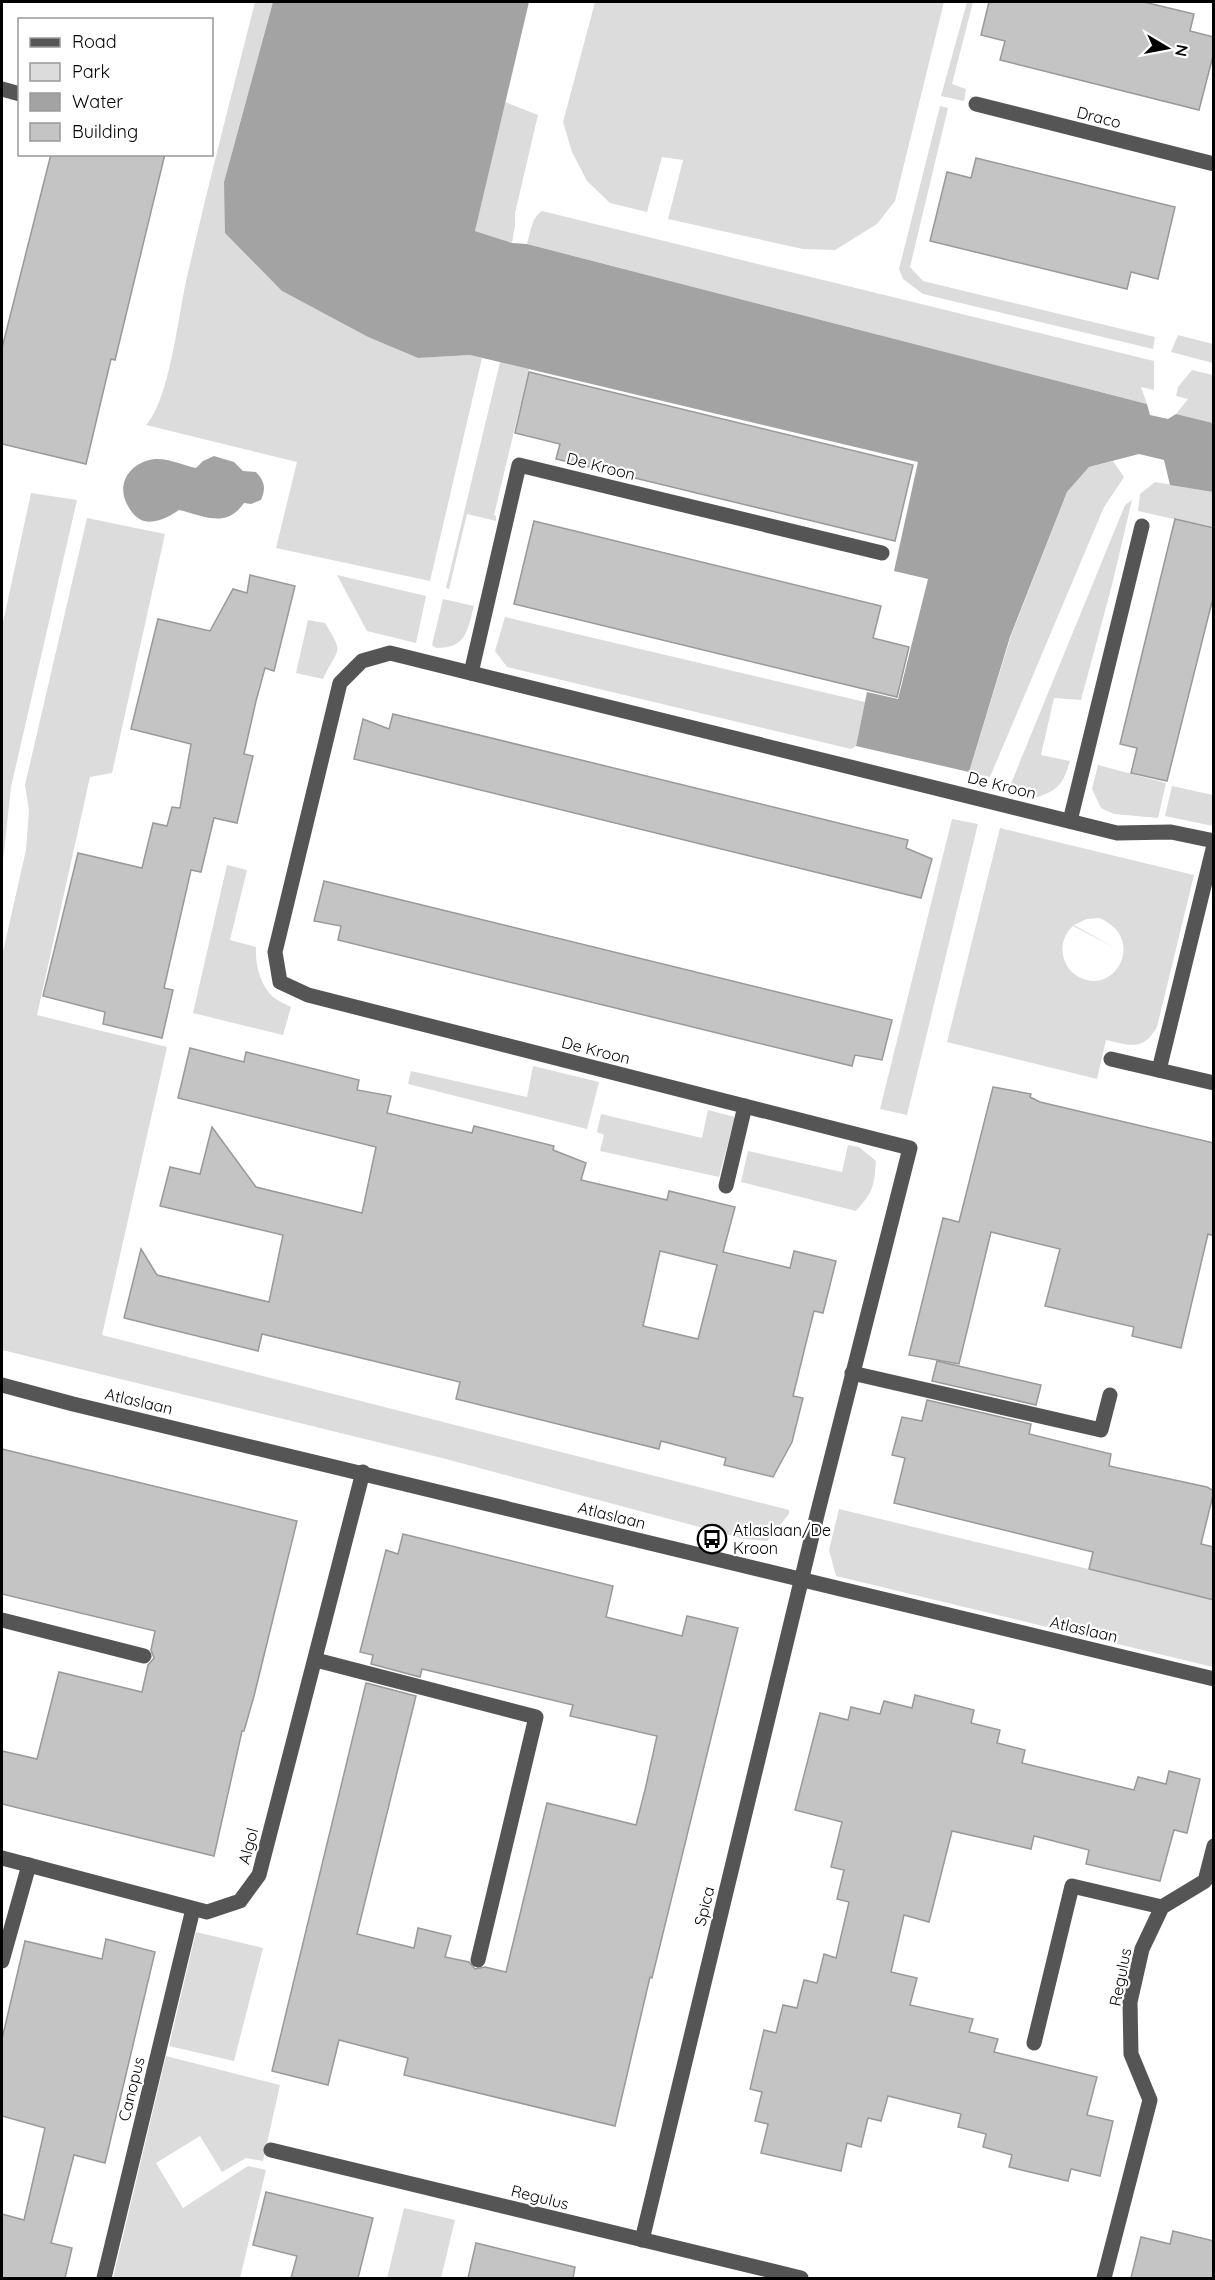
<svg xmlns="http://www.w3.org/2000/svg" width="1215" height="2280" font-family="Quicksand,sans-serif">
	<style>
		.green { fill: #dcdcdc; fill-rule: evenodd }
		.water { fill: #a3a3a3 }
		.building { fill: #c4c4c4; stroke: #999; stroke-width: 1.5; fill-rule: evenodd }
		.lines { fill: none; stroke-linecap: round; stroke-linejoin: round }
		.minor { stroke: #555; stroke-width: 15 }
		.labels { text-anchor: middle; stroke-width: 4.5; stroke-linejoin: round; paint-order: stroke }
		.street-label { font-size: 16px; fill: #000; stroke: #fff }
		.poi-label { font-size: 16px; fill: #000; stroke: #fff; text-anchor: start }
	</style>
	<rect width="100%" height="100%" fill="#fff"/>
	<!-- green -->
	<g class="green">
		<path d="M255,2H273L224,182L282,291L368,337L418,358L470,355L482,358L430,581L276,548L297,462L146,425C170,399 178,315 187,277C208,185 232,93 255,2Z"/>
		<polygon points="595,2 944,2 895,201 877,224 835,250 803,249 668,219 683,160 662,157 647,212 610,203 587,181 572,152 563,122"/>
		<polygon points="967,2 973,2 952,84 966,89 964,101 941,96"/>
		<polygon points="505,102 538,115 515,213 515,226 512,243 475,231"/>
		<polygon points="940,106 948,108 910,267 923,281 1155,337 1153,349 923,294 903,279 899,269"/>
		<path d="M542,211L1154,361V390L1141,387L1147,404L527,244C531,232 531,218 542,211Z"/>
		<polygon points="1178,335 1213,344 1213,363 1171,352"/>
		<polygon points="500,362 529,369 494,515 496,516 496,521 467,514 449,589 446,588"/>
		<polygon points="1192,370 1213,375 1213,423 1176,414 1188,399 1176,396 1178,387"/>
		<polygon points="1113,461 1124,477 1104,507 990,777 969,772 1011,636 1067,492 1089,467"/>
		<polygon points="1155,482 1213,492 1213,528 1138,511 1140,494"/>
		<polygon points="31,493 77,500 11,787 2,870 2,627"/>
		<path d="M1132,500L1112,585L1081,700L1054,698L1041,755L1070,761C1063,783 1060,789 1038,797L1010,786L1125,505Z"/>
		<polygon points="87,518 165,534 112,773 90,777 37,1015 167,1047 102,1335 789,1510 789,1514 767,1541 744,1539 442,1458 2,1350 2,956 26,850 29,810 25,785"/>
		<polygon points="337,575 426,596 416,643 367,631"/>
		<path d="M443,599L474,606C467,631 467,648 436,648L432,645Z"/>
		<polygon points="505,617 865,702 856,746 851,749 507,667 495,651"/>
		<path d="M308,620L325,623C345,656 338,646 323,679L296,673Z"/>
		<polygon points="1098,765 1166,783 1158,818 1114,814 1101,808 1092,789"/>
		<polygon points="1172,786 1213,795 1213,826 1165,816"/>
		<polygon points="952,819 978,824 907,1115 880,1109"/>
		<path d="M1000,828L1194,875L1157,1027C1143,1052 1130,1045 1106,1040L1097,1079L947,1042ZM1099,918C1147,937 1116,997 1079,977C1070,972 1065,965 1063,955C1061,944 1065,933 1073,926L1119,950L1074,925L1087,919Z"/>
		<path d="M227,865L247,870L230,940L256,947C255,964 260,985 273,997C278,1001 285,1004 291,1007L283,1035L193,1013Z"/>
		<polygon points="533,1066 599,1082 587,1129 408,1084 411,1071 527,1097"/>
		<polygon points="708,1110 735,1117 719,1177 600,1151 604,1135 597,1132 601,1114 702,1138"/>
		<path d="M848,1145L859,1147L876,1161C874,1187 873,1192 856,1211L741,1182L748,1151L842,1172Z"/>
		<polygon points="839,1509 1213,1599 1213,1667 836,1576 829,1550"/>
		<polygon points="196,1932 263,1948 234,2061 169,2046"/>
		<polygon points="166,2056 280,2085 263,2161 246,2158 222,2172 200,2136 156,2163 183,2208 248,2166 266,2170 240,2278 113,2278"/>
		<polygon points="404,2208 455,2220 441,2278 387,2278"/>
	</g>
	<!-- water -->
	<g class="water">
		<polygon points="273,2 529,2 475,231 512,243 527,244 1147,404 1150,415 1168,419 1176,414 1213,423 1213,492 1170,485 1164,460 1139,454 1089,467 1067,492 1010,637 969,772 856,746 867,692 898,699 928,579 894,571 918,462 470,355 418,358 368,337 282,291 225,233 224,182"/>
		<path d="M214,456L234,462L243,471L256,472C265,482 266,488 261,500L251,504L244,503C226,529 205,516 179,510C170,516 157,524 144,521C137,519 131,512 128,506C115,484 130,462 155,459C168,458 183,465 196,468L203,461Z"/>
	</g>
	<!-- building -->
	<g class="building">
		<polygon points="989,2 1144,2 1194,14 1190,31 1214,37 1214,52 1199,110 1000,60 1005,41 981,35"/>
		<polygon points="51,154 165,154 115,360 111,359 86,464 2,444 2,348"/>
		<polygon points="976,158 1175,207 1158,279 1131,272 1127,289 930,241 947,172 971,178"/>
		<polygon points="529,372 913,465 895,541 556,459 560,444 515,433"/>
		<polygon points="1175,519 1214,528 1214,594 1167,781 1131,773 1137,748 1120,744"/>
		<polygon points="534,521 881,606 873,638 909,647 897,697 514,604"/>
		<polygon points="250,575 295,586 274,671 265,668 256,701 244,754 253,756 237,823 214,818 201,872 191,870 164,988 173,990 162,1038 103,1024 105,1012 43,996 78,853 142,868 153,823 167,826 172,807 180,808 191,744 131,729 158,619 210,631 233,589 247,593"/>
		<polygon points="393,714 908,840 906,848 932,859 921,898 354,759 363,719 389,729"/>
		<polygon points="324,881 892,1020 882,1060 855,1055 852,1066 338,940 341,926 314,921"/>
		<path d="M190,1048L244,1062L246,1052L359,1080L357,1090L391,1096L387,1113L472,1133L474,1126L554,1146L553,1150L586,1163L581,1180L667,1200L669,1191L735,1207L723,1252L790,1268L794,1251L836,1261L823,1313L814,1311L806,1343L793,1396L803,1398L792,1442L773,1477L724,1465L726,1458L661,1441L659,1449L456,1399L460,1382L262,1334L258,1351L124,1318L141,1249L157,1275L269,1302L283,1235L160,1206L170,1167L200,1174L212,1127L256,1187L362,1213L376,1147L178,1098ZM660,1251L717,1265L698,1339L643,1326Z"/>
		<polygon points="993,1087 1031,1094 1030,1097 1040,1102 1214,1143 1214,1236 1208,1234 1181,1348 1132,1336 1134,1327 1045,1306 1060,1249 991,1232 959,1364 909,1355 943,1218 959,1222"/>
		<polygon points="937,1361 1041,1385 1036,1405 932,1381"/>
		<polygon points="927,1400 1031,1424 1029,1434 1111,1454 1109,1466 1207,1487 1214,1491 1201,1544 1214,1547 1214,1600 1089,1569 1093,1552 894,1503 905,1458 892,1455 902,1417 922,1421"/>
		<polygon points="2,1449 297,1521 254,1696 244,1731 242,1731 214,1856 2,1804 2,1751 37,1759 59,1672 142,1692 148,1665 154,1658 151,1650 155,1631 2,1594"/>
		<polygon points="403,1534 613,1586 606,1617 682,1636 687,1616 738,1628 652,1978 650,1977 615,2126 404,2075 408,2058 339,2040 328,2085 272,2071 366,1683 416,1696 357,1934 414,1948 418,1928 451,1936 445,1957 469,1962 475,1969 485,1967 506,1972 547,1803 636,1825 645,1790 657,1736 570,1716 573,1705 422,1669 420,1677 371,1664 373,1655 360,1652 386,1550 398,1554"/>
		<polygon points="915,1695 974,1710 971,1723 1000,1730 997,1743 1025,1750 1022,1763 1134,1790 1138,1777 1166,1784 1169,1771 1200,1779 1187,1833 1174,1830 1160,1881 1086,1864 1089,1850 1034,1836 1031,1849 952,1831 929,1922 904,1915 891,1972 917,1978 910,2005 973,2019 969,2032 998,2039 994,2052 1097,2077 1087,2115 1113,2121 1100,2176 1071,2169 1068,2181 1009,2167 1012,2155 983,2147 986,2134 958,2127 961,2114 888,2096 881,2121 868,2118 861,2147 847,2143 841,2171 761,2153 768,2124 755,2121 762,2092 750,2089 764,2030 776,2033 783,2005 797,2008 804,1980 817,1983 824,1954 836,1958 849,1902 837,1899 844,1870 831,1867 842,1822 795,1810 820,1713 848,1720 851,1707 880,1714 884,1701 912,1708"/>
		<polygon points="106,1939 155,1952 105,2163 74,2155 51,2243 72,2248 65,2278 2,2278 2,2214 24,2220 45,2128 2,2116 2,2039 25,1941 102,1959"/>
		<polygon points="266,2192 373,2218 358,2278 291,2278 297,2256 253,2245"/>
		<polygon points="1173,2231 1214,2241 1214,2278 1131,2278 1141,2237 1170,2244"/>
		<polygon points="476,2243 575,2267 573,2278 468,2278"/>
	</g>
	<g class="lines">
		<!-- minor -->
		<g class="minor">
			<polyline points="2,89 20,94"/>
			<polyline points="976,104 1214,164"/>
			<polyline points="471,673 519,465 882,553"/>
			<polyline points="1070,821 1142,526"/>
			<polyline points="1111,1059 1214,1083"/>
			<polyline points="1159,1070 1214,845"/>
			<polyline points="726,1186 745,1106"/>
			<polyline points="852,1373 1101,1430 1110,1395"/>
			<polyline points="2,1385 73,1404 1214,1679"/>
			<polyline points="2,1620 144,1656"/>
			<polyline points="316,1660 536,1717 478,1960"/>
			<polyline points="2,1858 207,1912 240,1901 259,1875 363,1472"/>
			<polyline points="2,1961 29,1865"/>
			<polyline points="1034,2043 1072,1886 1162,1907"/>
			<polyline points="271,2150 801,2278"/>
			<polyline points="642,2240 818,1511 910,1148 308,995 280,982 275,952 340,683 362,661 390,653 1117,833 1171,832 1214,841"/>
			<polyline points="104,2278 193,1909"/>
			<polyline points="1104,2278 1150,2100 1131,2054 1130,2002 1142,1949 1162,1907 1205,1881 1214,1846"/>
		</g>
	</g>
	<!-- icons -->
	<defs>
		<g id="bus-ring" transform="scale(1.5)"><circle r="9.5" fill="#fff" stroke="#000" stroke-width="1.5"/><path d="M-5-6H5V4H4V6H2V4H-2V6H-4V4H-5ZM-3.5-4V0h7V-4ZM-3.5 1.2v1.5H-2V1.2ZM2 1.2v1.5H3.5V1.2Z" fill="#000"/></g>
	</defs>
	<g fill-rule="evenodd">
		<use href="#bus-ring" x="712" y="1539"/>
	</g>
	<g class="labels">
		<!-- street labels -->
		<g class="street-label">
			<text transform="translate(1099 117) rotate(14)" y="6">Draco</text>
			<text transform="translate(601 466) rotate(14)" y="6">De Kroon</text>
			<text transform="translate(1002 785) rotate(14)" y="6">De Kroon</text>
			<text transform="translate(596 1050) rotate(14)" y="6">De Kroon</text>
			<text transform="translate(139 1401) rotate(13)" y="6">Atlaslaan</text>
			<text transform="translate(612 1515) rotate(14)" y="6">Atlaslaan</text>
			<text transform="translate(1084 1629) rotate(13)" y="6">Atlaslaan</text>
			<text transform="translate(248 1846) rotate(-75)" y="6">Algol</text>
			<text transform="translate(704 1906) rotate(-76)" y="6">Spica</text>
			<text transform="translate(1120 1977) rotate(-79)" y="6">Regulus</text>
			<text transform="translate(131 2089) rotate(-76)" y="6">Canopus</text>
			<text transform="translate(540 2197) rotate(14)" y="6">Regulus</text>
		</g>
		<!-- poi labels -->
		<g class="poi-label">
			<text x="733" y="1536">Atlaslaan/De<tspan x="733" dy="18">Kroon</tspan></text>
		</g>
	</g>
	<!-- border -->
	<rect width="1215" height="2280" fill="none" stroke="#000000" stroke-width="6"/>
	<!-- legend -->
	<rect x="18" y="18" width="195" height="138" fill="#ffffff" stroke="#999999" stroke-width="1.5"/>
	<rect x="30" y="38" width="30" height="9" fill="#555555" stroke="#999999" stroke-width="1.5"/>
	<text x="72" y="48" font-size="18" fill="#000000">Road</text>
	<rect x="30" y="63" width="30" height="18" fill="#dcdcdc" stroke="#999999" stroke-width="1.5"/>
	<text x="72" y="78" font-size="18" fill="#000000">Park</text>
	<rect x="30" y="93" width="30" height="18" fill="#a3a3a3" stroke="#999999" stroke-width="1.5"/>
	<text x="72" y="108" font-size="18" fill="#000000">Water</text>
	<rect x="30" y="123" width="30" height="18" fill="#c4c4c4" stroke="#999999" stroke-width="1.5"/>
	<text x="72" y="138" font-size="18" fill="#000000">Building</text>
	<!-- north arrow -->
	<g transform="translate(1167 48) rotate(100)" stroke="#ffffff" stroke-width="4.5" paint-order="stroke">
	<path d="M0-4.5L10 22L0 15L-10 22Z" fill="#000000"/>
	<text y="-9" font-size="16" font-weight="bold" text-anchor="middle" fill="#000000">N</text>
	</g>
</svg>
